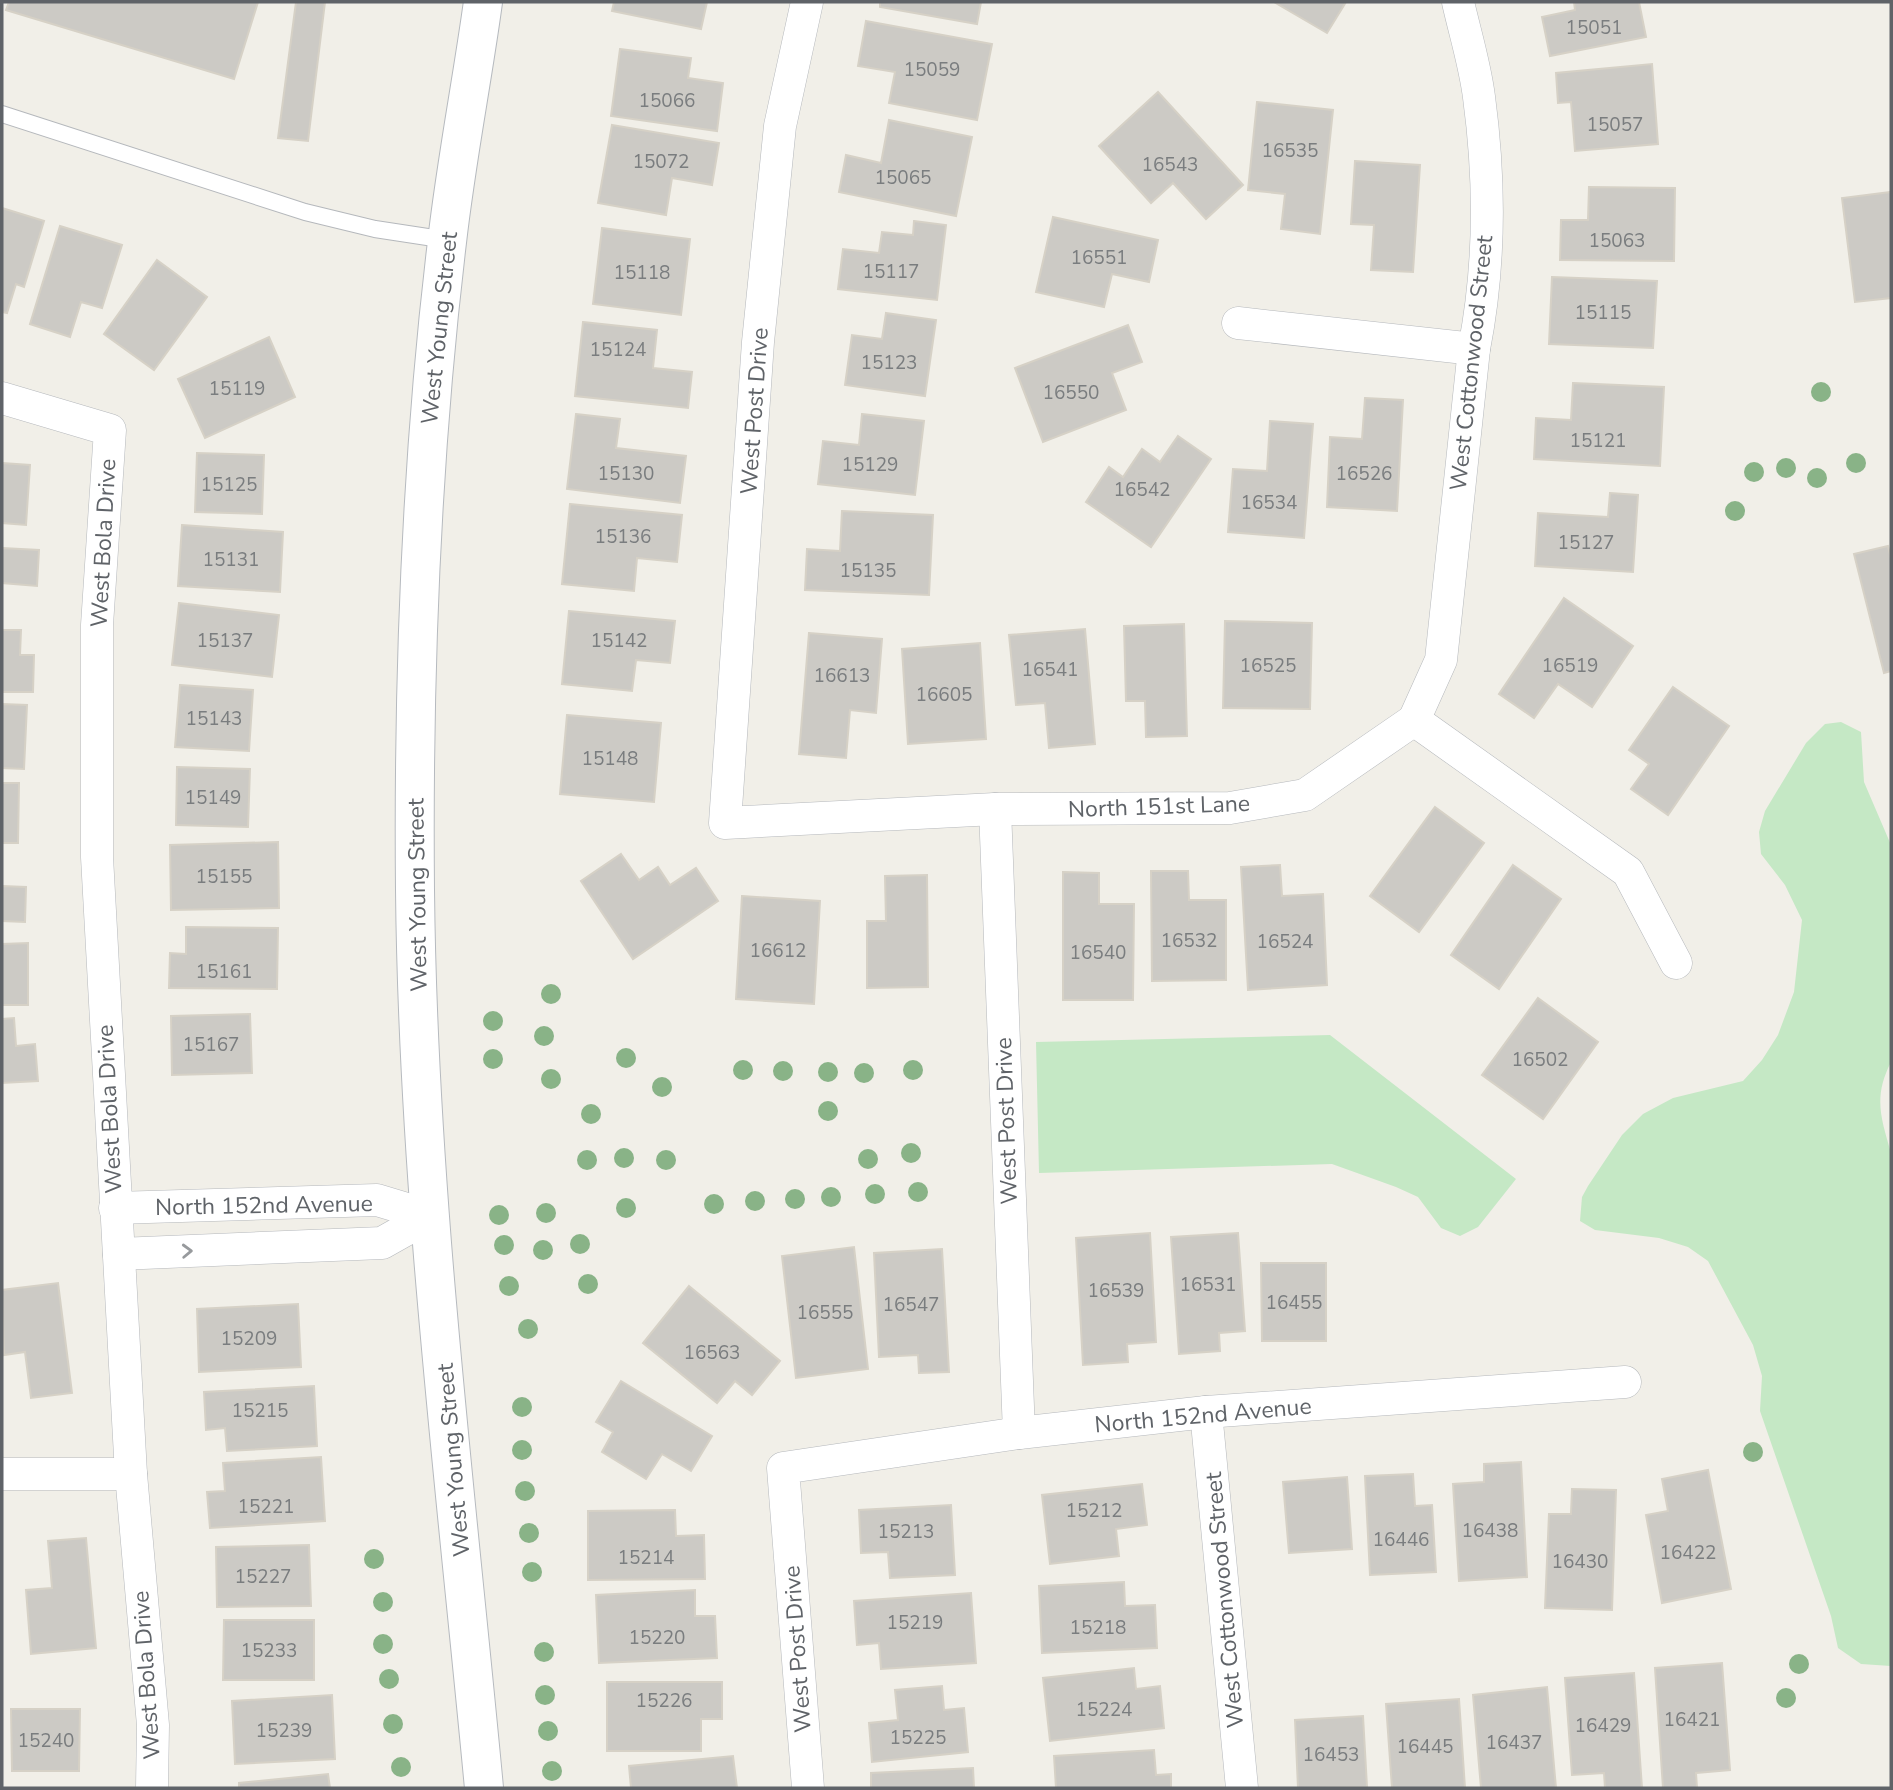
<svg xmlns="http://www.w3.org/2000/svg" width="1893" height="1790" font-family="'Nunito Sans',sans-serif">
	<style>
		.green { fill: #c5e8c5 }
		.building { fill: #cccac5; stroke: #d6d1c6; stroke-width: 2 }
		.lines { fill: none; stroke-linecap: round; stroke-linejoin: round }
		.lane-casing { stroke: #b5b8bc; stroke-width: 18 }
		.street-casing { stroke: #b5b8bc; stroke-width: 33 }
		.secondary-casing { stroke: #b6babf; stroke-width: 40 }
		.lane { stroke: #fff; stroke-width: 16 }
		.street { stroke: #fff; stroke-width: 32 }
		.secondary { stroke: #fff; stroke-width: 38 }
		.tree { fill: #89b387 }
		.oneway { stroke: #979a9d }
		.labels { text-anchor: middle; stroke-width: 6; stroke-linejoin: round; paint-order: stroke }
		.number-label { font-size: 19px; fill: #7a7d7f }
		.street-label { font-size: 23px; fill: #5f6368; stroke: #fff }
	</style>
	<rect width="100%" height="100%" fill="#f1efe8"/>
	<!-- green -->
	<g class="green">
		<path d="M1841,722L1861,732L1864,782L1891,845V1062C1873,1097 1881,1118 1891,1153V1666L1861,1664L1838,1648L1831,1616L1760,1411L1762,1376L1753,1345L1708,1261L1688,1247L1659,1238L1595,1230L1580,1221L1582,1197L1588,1186L1622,1135L1643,1114L1673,1098L1743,1081L1762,1060L1778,1035L1794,992L1802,920L1785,885L1761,854L1759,832L1765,811L1806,743L1825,724Z"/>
		<polygon points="1330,1035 1516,1179 1478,1227 1460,1236 1441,1228 1418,1197 1396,1187 1332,1164 1039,1173 1036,1042"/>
	</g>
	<!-- building -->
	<g class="building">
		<polygon points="9,2 258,2 234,79 6,10"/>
		<polygon points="296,2 325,2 308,141 278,138"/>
		<polygon points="614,2 707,2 701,29 612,11"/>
		<polygon points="880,2 981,2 977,24 880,7"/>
		<polygon points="1274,2 1346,2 1327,33"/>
		<polygon points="1574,2 1639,2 1646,37 1550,56 1542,17 1575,10"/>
		<polygon points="866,21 992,44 977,120 889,103 895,72 858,66"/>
		<polygon points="620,49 691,58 688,78 723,83 717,131 611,116"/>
		<polygon points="1652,64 1658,144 1575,151 1571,102 1558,103 1556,73"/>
		<polygon points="1158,92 1243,185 1206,219 1173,183 1151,203 1099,146"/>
		<polygon points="1257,102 1333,110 1320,234 1281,229 1285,194 1248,190"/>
		<polygon points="889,120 972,137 956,216 839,192 846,155 881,163"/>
		<polygon points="612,125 719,143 712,185 672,178 666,215 598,203"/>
		<polygon points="1355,161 1420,165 1413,272 1371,270 1374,225 1351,224"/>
		<polygon points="1589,187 1675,188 1674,261 1560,260 1561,220 1588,220"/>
		<polygon points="1891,192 1891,298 1855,302 1842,198"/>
		<polygon points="2,208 44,221 24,287 16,284 7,313 2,312"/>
		<polygon points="1053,217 1158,240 1149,282 1112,274 1104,307 1036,292"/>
		<polygon points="914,221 946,225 937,300 838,289 843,249 879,253 882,232 913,235"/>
		<polygon points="60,226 122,245 102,308 81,302 70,337 30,324"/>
		<polygon points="602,228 690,239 681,315 593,304"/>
		<polygon points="157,260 207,297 154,370 104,334"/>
		<polygon points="1552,277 1657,281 1653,348 1549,344"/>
		<polygon points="886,313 936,320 925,396 845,385 852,335 882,339"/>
		<polygon points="583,322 657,330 653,368 692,372 688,408 575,396"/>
		<polygon points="1128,325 1142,362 1112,373 1126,410 1043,442 1015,368"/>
		<polygon points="269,337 295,397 205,438 178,379"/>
		<polygon points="1573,383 1664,387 1660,466 1534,459 1536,418 1571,420"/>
		<polygon points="1365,398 1403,400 1397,511 1327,507 1330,437 1362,439"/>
		<polygon points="576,414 620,419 616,448 686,456 680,503 567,489"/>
		<polygon points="862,414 924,421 915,495 818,484 823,441 859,445"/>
		<polygon points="1270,421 1313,424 1304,538 1228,532 1233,469 1267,471"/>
		<polygon points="1178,436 1211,459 1151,547 1086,502 1109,467 1123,477 1142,449 1160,462"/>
		<polygon points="197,453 264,455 262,514 195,512"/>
		<polygon points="2,463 30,465 26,525 2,523"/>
		<polygon points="1610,493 1638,495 1633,572 1535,566 1538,513 1608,517"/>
		<polygon points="570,504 682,515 677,562 637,558 634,591 562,584"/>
		<polygon points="842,511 933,515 929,595 805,590 807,549 840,551"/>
		<polygon points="182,525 283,532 280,592 178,586"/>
		<polygon points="1888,546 1891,558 1891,671 1884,673 1854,554"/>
		<polygon points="2,548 39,550 37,586 2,583"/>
		<polygon points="1564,598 1633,646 1592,707 1558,684 1534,718 1499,694"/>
		<polygon points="179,603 279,615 272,677 172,665"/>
		<polygon points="569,611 675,621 670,663 636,660 632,691 562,684"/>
		<polygon points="1225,621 1312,623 1310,709 1223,708"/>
		<polygon points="1184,624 1187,736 1146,737 1145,701 1126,701 1124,626"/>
		<polygon points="1085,629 1095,744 1049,748 1045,703 1016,705 1009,635"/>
		<polygon points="2,630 21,630 20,655 34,655 33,692 2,692"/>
		<polygon points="809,633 882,639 876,713 850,710 846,758 799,754"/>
		<polygon points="980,643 986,739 908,744 902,649"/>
		<polygon points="180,685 253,690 249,751 175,747"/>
		<polygon points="1673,687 1729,726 1668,815 1631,789 1649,764 1629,750"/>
		<polygon points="2,704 27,705 24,769 2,768"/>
		<polygon points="567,715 661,723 654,802 560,794"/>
		<polygon points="177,767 250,769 248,827 176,825"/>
		<polygon points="2,783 19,783 18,843 2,843"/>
		<polygon points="1435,807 1484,843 1419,932 1370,896"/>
		<polygon points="278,842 279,908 171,910 170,845"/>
		<polygon points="621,854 639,880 658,867 670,885 696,868 718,901 633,959 581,881"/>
		<polygon points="1280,865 1282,896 1323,894 1327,985 1248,990 1241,867"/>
		<polygon points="1513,865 1561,899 1499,989 1451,955"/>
		<polygon points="1151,871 1188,871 1189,900 1226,900 1226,980 1152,981"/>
		<polygon points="1063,872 1099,873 1099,904 1134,904 1133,1000 1063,1000"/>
		<polygon points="927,875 928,987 867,988 867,921 886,921 885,876"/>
		<polygon points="2,886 26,887 25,922 2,921"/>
		<polygon points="742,896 820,901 814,1004 736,999"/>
		<polygon points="186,927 278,928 277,989 169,988 170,953 186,954"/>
		<polygon points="28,943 28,1005 2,1005 2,944"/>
		<polygon points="1538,998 1598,1042 1543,1119 1482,1075"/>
		<polygon points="250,1014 252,1073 172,1075 171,1016"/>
		<polygon points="14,1018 16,1046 35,1044 38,1081 2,1083 2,1019"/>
		<polygon points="1150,1233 1156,1342 1127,1344 1128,1362 1083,1365 1076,1238"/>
		<polygon points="1238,1233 1245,1331 1219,1333 1220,1351 1179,1354 1171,1237"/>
		<polygon points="854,1247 868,1369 796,1378 782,1256"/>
		<polygon points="942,1249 949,1372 919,1373 918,1355 879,1357 874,1253"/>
		<polygon points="1261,1263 1326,1263 1326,1341 1262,1341"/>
		<polygon points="58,1283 72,1393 31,1398 25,1352 4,1355 2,1290"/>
		<polygon points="689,1286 780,1361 752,1395 735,1381 717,1403 643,1343"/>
		<polygon points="298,1304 301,1367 199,1372 197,1309"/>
		<polygon points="621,1381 712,1436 691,1471 662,1454 646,1479 602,1452 613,1432 596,1422"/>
		<polygon points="314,1386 317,1446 227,1451 225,1428 206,1430 204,1392"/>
		<polygon points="321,1457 325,1521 210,1528 207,1492 225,1491 223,1463"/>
		<polygon points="1521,1462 1527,1577 1459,1581 1453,1484 1484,1482 1484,1464"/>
		<polygon points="1708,1470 1731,1589 1662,1603 1646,1515 1668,1511 1662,1479"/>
		<polygon points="1413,1474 1415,1506 1432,1505 1436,1572 1370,1575 1365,1476"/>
		<polygon points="1347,1477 1352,1549 1289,1553 1283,1482"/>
		<polygon points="1142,1484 1147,1525 1116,1529 1119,1556 1050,1564 1042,1495"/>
		<polygon points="1572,1489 1616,1490 1612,1610 1545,1608 1549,1514 1571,1514"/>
		<polygon points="951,1505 955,1575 890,1578 888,1552 861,1553 859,1510"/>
		<polygon points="675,1510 676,1536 704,1535 705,1579 588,1580 588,1511"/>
		<polygon points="86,1538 96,1648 31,1654 26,1590 52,1588 48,1541"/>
		<polygon points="309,1545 311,1606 217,1607 216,1547"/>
		<polygon points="1124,1582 1125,1606 1155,1605 1157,1648 1042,1653 1039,1586"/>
		<polygon points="695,1590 695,1616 715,1616 717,1658 599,1663 596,1595"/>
		<polygon points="971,1593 976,1663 881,1669 879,1643 857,1645 854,1601"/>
		<polygon points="224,1620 314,1620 314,1680 223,1680"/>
		<polygon points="1722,1663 1730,1770 1696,1773 1697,1788 1663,1788 1655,1668"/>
		<polygon points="1134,1668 1136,1689 1160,1686 1164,1728 1050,1741 1043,1678"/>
		<polygon points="1634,1673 1642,1788 1605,1788 1604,1773 1572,1775 1565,1678"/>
		<polygon points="607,1682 722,1682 722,1719 701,1719 701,1751 607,1751"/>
		<polygon points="942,1686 944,1710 964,1708 968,1752 872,1762 869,1723 898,1720 895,1690"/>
		<polygon points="1547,1687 1556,1788 1481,1788 1473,1695"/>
		<polygon points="332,1695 335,1759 235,1764 232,1701"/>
		<polygon points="1459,1699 1465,1788 1392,1788 1386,1704"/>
		<polygon points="11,1709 80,1709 79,1771 12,1771"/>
		<polygon points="1363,1716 1367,1787 1298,1788 1295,1720"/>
		<polygon points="1154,1750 1156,1775 1171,1774 1171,1788 1056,1788 1054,1756"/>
		<polygon points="733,1756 737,1788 631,1788 629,1766"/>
		<polygon points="973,1768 974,1788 871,1788 871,1773"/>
		<polygon points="328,1774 330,1788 239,1788 239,1783"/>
	</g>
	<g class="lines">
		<!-- lane casing -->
		<g class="lane-casing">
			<polyline id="lane" points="2,114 305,212 375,229 447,240"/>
		</g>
		<!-- street casing -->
		<g class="street-casing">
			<g id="street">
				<polyline points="807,2 780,126 758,342 725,823 995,809 1230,808 1305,795 1414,720"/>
				<polyline points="1238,323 1474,349"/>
				<polyline points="2,398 110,430 97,625 97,857 131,1474 153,1725 152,1788"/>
				<path d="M1414,720L1441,660L1474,349C1490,267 1490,179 1479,97C1475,65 1465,33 1458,2"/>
				<polyline points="1414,720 1628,872 1676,963"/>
				<polyline points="995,809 1019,1433"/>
				<polyline points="115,1208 377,1200 430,1216"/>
				<polyline points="119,1254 382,1243 430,1216"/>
				<polyline points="1206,1412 1242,1788"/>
				<polyline points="2,1474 131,1474"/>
				<polyline points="808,1788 783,1468 1019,1433 1206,1412 1625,1382"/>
			</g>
		</g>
		<!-- secondary casing -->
		<g class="secondary-casing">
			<path id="secondary" d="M483,2C472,82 456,162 447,242C421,457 413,674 415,890C418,1190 456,1490 484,1788"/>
		</g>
		<!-- lane -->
		<use href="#lane" class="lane"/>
		<!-- street -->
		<use href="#street" class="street"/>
		<!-- secondary -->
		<use href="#secondary" class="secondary"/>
	</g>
	<!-- trees -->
	<g class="tree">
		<circle cx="1821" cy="392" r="10"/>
		<circle cx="1856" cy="463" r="10"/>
		<circle cx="1786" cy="468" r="10"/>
		<circle cx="1754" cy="472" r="10"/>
		<circle cx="1817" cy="478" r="10"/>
		<circle cx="1735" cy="511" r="10"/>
		<circle cx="551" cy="994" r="10"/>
		<circle cx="493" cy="1021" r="10"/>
		<circle cx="544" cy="1036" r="10"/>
		<circle cx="626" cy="1058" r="10"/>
		<circle cx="493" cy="1059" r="10"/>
		<circle cx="743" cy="1070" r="10"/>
		<circle cx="913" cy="1070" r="10"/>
		<circle cx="783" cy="1071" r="10"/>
		<circle cx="828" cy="1072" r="10"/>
		<circle cx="864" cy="1073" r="10"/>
		<circle cx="551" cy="1079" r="10"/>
		<circle cx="662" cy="1087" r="10"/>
		<circle cx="828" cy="1111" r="10"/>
		<circle cx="591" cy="1114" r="10"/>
		<circle cx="911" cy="1153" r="10"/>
		<circle cx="624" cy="1158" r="10"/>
		<circle cx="868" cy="1159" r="10"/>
		<circle cx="587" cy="1160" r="10"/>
		<circle cx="666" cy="1160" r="10"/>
		<circle cx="918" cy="1192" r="10"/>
		<circle cx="875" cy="1194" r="10"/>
		<circle cx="831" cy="1197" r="10"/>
		<circle cx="795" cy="1199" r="10"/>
		<circle cx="755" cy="1201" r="10"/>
		<circle cx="714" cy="1204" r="10"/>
		<circle cx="626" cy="1208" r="10"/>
		<circle cx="546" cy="1213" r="10"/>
		<circle cx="499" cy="1215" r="10"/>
		<circle cx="580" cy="1244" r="10"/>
		<circle cx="504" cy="1245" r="10"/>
		<circle cx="543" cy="1250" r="10"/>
		<circle cx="588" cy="1284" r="10"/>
		<circle cx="509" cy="1286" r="10"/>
		<circle cx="528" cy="1329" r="10"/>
		<circle cx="522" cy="1407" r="10"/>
		<circle cx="522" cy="1450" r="10"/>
		<circle cx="1753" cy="1452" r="10"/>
		<circle cx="525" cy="1491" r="10"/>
		<circle cx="529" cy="1533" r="10"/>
		<circle cx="374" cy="1559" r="10"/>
		<circle cx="532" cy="1572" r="10"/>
		<circle cx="383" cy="1602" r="10"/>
		<circle cx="383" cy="1644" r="10"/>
		<circle cx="544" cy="1652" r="10"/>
		<circle cx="1799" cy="1664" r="10"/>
		<circle cx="389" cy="1679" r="10"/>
		<circle cx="545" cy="1695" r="10"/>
		<circle cx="1786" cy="1698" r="10"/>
		<circle cx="393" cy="1724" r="10"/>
		<circle cx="548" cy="1731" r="10"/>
		<circle cx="401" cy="1767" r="10"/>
		<circle cx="552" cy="1771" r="10"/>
	</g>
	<!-- one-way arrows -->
	<defs><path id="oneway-chevron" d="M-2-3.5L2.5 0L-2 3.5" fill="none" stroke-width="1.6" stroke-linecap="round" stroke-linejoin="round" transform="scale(1.75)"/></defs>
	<use class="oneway" href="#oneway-chevron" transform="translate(187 1251) rotate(-2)"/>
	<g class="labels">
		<!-- number labels -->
		<g class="number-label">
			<text x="1594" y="34">15051</text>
			<text x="932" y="76">15059</text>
			<text x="667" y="107">15066</text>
			<text x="1615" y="131">15057</text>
			<text x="1290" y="157">16535</text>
			<text x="661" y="168">15072</text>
			<text x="1170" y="171">16543</text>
			<text x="903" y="184">15065</text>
			<text x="1617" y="247">15063</text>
			<text x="1099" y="264">16551</text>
			<text x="891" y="278">15117</text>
			<text x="642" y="279">15118</text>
			<text x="1603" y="319">15115</text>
			<text x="618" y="356">15124</text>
			<text x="889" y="369">15123</text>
			<text x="237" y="395">15119</text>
			<text x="1071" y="399">16550</text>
			<text x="1598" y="447">15121</text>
			<text x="870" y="471">15129</text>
			<text x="626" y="480">15130</text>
			<text x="1364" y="480">16526</text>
			<text x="229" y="491">15125</text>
			<text x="1142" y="496">16542</text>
			<text x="1269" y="509">16534</text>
			<text x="623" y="543">15136</text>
			<text x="1586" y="549">15127</text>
			<text x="231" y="566">15131</text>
			<text x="868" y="577">15135</text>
			<text x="225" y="647">15137</text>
			<text x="619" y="647">15142</text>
			<text x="1268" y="672">16525</text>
			<text x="1570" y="672">16519</text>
			<text x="1050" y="676">16541</text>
			<text x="842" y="682">16613</text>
			<text x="944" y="701">16605</text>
			<text x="214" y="725">15143</text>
			<text x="610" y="765">15148</text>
			<text x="213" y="804">15149</text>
			<text x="224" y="883">15155</text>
			<text x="1189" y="947">16532</text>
			<text x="1285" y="948">16524</text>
			<text x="778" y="957">16612</text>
			<text x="1098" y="959">16540</text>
			<text x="224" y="978">15161</text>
			<text x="211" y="1051">15167</text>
			<text x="1540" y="1066">16502</text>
			<text x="1208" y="1291">16531</text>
			<text x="1116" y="1297">16539</text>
			<text x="1294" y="1309">16455</text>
			<text x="911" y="1311">16547</text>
			<text x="825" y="1319">16555</text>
			<text x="249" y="1345">15209</text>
			<text x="712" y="1359">16563</text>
			<text x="260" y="1417">15215</text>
			<text x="266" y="1513">15221</text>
			<text x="1094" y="1517">15212</text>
			<text x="1490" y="1537">16438</text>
			<text x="906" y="1538">15213</text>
			<text x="1401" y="1546">16446</text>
			<text x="1688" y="1559">16422</text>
			<text x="646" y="1564">15214</text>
			<text x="1580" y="1568">16430</text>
			<text x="263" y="1583">15227</text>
			<text x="915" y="1629">15219</text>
			<text x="1098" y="1634">15218</text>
			<text x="657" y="1644">15220</text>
			<text x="269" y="1657">15233</text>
			<text x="664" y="1707">15226</text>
			<text x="1104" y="1716">15224</text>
			<text x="1692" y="1726">16421</text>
			<text x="1603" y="1732">16429</text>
			<text x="284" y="1737">15239</text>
			<text x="918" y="1744">15225</text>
			<text x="46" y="1747">15240</text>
			<text x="1514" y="1749">16437</text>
			<text x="1425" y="1753">16445</text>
			<text x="1331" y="1761">16453</text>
		</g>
		<!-- street labels -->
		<g class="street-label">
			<text transform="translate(439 328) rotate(-84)" y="8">West Young Street</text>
			<text transform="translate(1471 363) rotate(-84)" y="8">West Cottonwood Street</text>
			<text transform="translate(754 411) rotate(-86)" y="8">West Post Drive</text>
			<text transform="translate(103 543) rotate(-87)" y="8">West Bola Drive</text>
			<text transform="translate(1159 806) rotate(-2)" y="8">North 151st Lane</text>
			<text transform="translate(417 895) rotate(-91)" y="8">West Young Street</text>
			<text transform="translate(109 1109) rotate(-93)" y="8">West Bola Drive</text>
			<text transform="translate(1006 1121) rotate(-92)" y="8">West Post Drive</text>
			<text transform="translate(264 1205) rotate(-1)" y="8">North 152nd Avenue</text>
			<text transform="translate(1203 1415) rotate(-5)" y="8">North 152nd Avenue</text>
			<text transform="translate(453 1460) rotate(-95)" y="8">West Young Street</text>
			<text transform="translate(1224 1600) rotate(-95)" y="8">West Cottonwood Street</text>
			<text transform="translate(797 1649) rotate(-94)" y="8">West Post Drive</text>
			<text transform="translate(146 1675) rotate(-94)" y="8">West Bola Drive</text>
		</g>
	</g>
	<!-- border -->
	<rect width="1893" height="1790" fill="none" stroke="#5f6368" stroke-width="7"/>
</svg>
